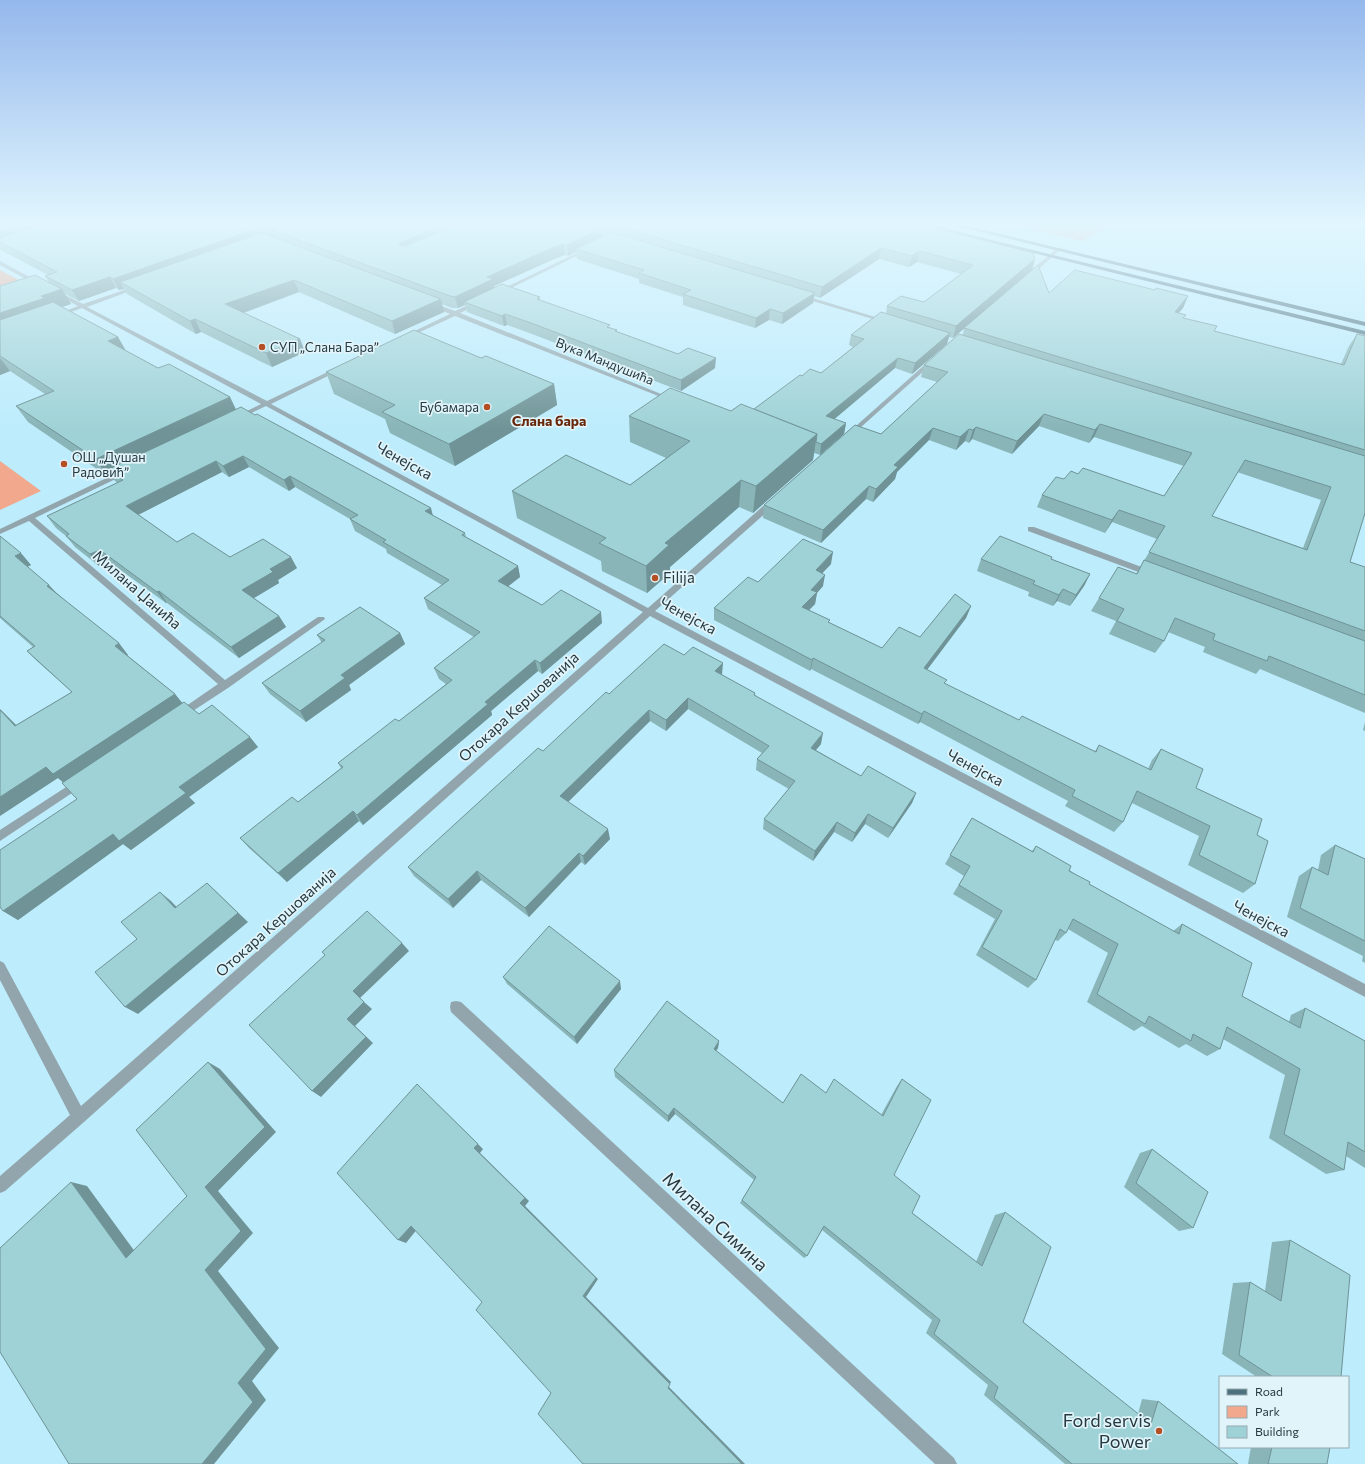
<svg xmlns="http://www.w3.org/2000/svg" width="1365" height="1464" font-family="Commissioner,sans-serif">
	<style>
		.green { fill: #f1a88c }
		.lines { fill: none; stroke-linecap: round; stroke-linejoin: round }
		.minor { fill: #92a5ac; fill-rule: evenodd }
		.major { fill: #4d717d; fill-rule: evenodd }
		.wall { fill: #89b5b8; fill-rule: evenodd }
		.shaded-wall { fill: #6f9396 }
		.building { fill: #9fd2d6; stroke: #6f9396; fill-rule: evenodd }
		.poi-dot { fill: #b44e23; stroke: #e1f4fa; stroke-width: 1.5 }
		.labels { text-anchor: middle; stroke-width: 3.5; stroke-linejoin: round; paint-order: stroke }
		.far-poi-label { font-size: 13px; fill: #263940; stroke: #e1f4fa; text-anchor: start }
		.far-street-label { font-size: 13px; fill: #263940; stroke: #e1f4fa }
		.far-quarter-label { font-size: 14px; font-weight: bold; fill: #662609; stroke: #e1f4fa }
		.street-label { font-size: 15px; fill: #263940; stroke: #e1f4fa }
		.poi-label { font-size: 15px; fill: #263940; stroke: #e1f4fa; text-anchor: start }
		.near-street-label { font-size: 18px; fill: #263940; stroke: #e1f4fa }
		.near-poi-label { font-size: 18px; fill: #263940; stroke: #e1f4fa; text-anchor: end }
	</style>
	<rect width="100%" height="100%" fill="#bdecfc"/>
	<!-- green -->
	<g class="green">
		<polygon points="1015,225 1110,225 1082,241"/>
		<polygon points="0,270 38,290 0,302"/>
		<polygon points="0,461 41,491 0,510"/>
	</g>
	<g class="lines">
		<!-- minor -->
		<g class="minor">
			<polygon points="587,248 591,249 501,293 496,292"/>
			<polygon points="1056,249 1060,250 1031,276 1027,276 1027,274"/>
			<polygon points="0,261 41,283 42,284 37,285 0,265"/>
			<polygon points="136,286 141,287 87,307 267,401 336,368 340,368 340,370 271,404 648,608 770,500 776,500 776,504 655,611 1365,984 1365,997 650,616 84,1122 5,1191 0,1193 0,1176 70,1115 0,980 0,961 4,963 81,1106 643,612 266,406 239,419 235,419 235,417 261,404 82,308 58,317 55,315 78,306 55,294 55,292 59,292 83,304"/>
			<polygon points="799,295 803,295 888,321 883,322 799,297"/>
			<polygon points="477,301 479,302 479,304 460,313 676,400 671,401 455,316 407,338 402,337 450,314 429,305 429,303 433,303 455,311"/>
			<polygon points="930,360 935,361 851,436 847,436 847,434"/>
			<polygon points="121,471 124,471 128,473 35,518 225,680 318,617 324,617 325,619 228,688 179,720 176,719 174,716 176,713 218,684 29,521 0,534 0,529"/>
			<polygon points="1028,527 1034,527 1155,572 1156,574 1155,576 1149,576 1028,531"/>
			<polygon points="80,778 84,779 85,782 84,785 0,841 0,830"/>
			<polygon points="456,1001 461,1002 954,1458 957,1464 935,1464 451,1012 450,1007 451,1002"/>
		</g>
		<!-- major -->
		<g class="major">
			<polygon points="920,225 930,225 1365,331 1365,335"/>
			<polygon points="953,225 963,225 1365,322 1365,326"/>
		</g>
	</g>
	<!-- wall -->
	<g class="wall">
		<path d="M0,225H923L1035,259L1032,270L953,338L949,337L947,344L912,374L895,368L834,419L846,423L844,434L820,455L814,453L813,460L753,513L739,507L670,567V573L647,593L602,571L601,561L517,518L512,491L630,485L666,458L630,442L629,416L731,411L754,409L802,376L821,373L853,347L849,345L851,335L886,314L887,306L924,302L961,274L917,262L909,267L879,259L820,298L814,296L813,303L782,324L769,320L755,328L683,305V297L639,283V279L577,259L576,252L568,256L565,255L554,259L494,286L495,287L540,297V300L610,328L617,332L715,368L681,391L532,334L507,325L504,326L467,312L465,305L458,308H452L442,304L444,312L395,334L299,292L244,313L300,339L305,352L272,367L201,332L196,334L127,294L124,289L119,290L116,288L79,301L65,294L71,304L62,307L118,337L126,351L158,368L230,397L236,410L465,533L466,537L518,566L520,577L508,586L542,605L602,623L542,674L538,671L491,711L492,715L363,825L359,821L287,882L249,848L240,838L298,802L341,768L338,763L399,721L446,684L439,679L434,668L474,637L428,609L424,598L442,585L387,553L386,549L355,531L350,519L295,487L289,491L249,467L229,477L222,472L138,515L177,542L230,557L297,568L278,580L279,583L254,598L279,616L286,627L239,658L167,603H166L108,561L99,566L75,547L66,536L56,528L47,516L117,483L115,481L111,475L107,476L28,422L16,406L45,394L10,371L0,375V286L49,282L45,276L48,275L1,250L0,249ZM602,232L607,234L603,236Z"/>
		<path d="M1155,290L1188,296L1183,308L1178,313L1184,318L1215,331L1341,364L1349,346L1357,334L1365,336V513L1350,562L1365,567V713L1260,669L1256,674L1203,652L1205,647L1168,632L1164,641L1155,653L1109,634L1116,621L1091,611L1099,598L1136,574L1157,539L1112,522L1105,533L1037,507L1042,495L1064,479L1078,474L1164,496L1184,466L1094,437L1089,443L1039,426L1012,454L972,439L969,443L965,441L956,450L929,440L897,472L895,479L873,502L866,499L821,543L763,518L764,505L881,434L937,382L921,377L924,365L963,335L964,328L1049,293ZM1237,472L1321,500L1303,548L1212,516Z"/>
		<polygon points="481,358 554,384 557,405 455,466 390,433 385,419 334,394 326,372"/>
		<polygon points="0,536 31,565 27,567 58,594 128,655 127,655 175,694 182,704 199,714 258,747 189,797 195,803 131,850 123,844 18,920 3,911 77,799 63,782 58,778 0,709 16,725 72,692 38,662 27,651 33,647 0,618"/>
		<polygon points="1052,557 1051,559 1090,574 1084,586 1070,606 1057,601 1053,606 1028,596 1029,592 977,571 981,559"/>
		<polygon points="831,564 822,573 823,586 817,593 815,604 809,610 830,623 882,648 920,637 971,606 966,618 927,670 945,684 1019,720 1095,751 1099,745 1148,769 1152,760 1161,749 1196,788 1257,835 1255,884 1243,893 1188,865 1199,836 1132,803 1123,822 1114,832 1065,806 1068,801 920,722 918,724 811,669 810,671 714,620 714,608 758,582"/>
		<polygon points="400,633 405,644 349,685 351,690 306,722 270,694 262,683 322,643 317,635"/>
		<polygon points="684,655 722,674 721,674 755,695 821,744 816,750 861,776 916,793 912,803 888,838 865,824 852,842 834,832 813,861 763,829 764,819 789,789 756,770 757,759 762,753 688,709 666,731 650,721 568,802 610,839 585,865 581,862 529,917 481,880 453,908 414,876 408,867 609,694"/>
		<polygon points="1365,722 1365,731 1363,730"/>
		<polygon points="972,818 1032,851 1036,846 1089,884 1173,931 1182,924 1242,996 1289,1022 1291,1015 1305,1008 1365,1041 1365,1168 1346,1156 1344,1170 1326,1174 1269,1138 1285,1075 1223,1039 1220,1049 1207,1056 1186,1044 1179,1048 1142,1026 1134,1031 1087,1002 1108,953 1068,929 1066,933 1058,941 1055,940 1036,980 1028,988 976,955 995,919 953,894 964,876 945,864"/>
		<polygon points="1335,845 1365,859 1365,963 1362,961 1363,956 1287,917 1299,876 1312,867 1318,870 1321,855"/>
		<polygon points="503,977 621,989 577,1044 507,984"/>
		<polygon points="719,1041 718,1048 716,1051 783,1103 826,1092 881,1115 897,1086 902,1079 894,1175 912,1213 976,1262 995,1215 1005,1212 1023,1322 1138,1414 1142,1399 1158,1401 1238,1464 1065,1464 984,1395 988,1385 926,1333 932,1320 822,1230 807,1256 804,1258 740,1203 754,1180 675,1114 668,1122 615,1077 614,1070"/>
		<polygon points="1152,1149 1193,1228 1179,1231 1124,1187 1140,1153"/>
		<polygon points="1290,1240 1341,1377 1257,1377 1222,1354 1233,1283 1250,1282 1265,1291 1272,1242"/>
		<polygon points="1251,1447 1330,1447 1327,1464 1248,1464"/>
	</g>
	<!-- shaded-wall -->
	<g class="shaded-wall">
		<polygon points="21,225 63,225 0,242 0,232"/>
		<polygon points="266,225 300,225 272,230 274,235 129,287 120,282 124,289 119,290 113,279"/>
		<polygon points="442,225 470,225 402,254 399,245 400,243"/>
		<polygon points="602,228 603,239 576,249 576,252 568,256 567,245"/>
		<polygon points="564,244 565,255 554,259 494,286 495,291 464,302 465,305 458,308 455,297 487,277 552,248"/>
		<polygon points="881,248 879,259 820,298 822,287"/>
		<polygon points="919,251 917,262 909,267 912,256"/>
		<polygon points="1035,259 1032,270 953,338 956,326"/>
		<polygon points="110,277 116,288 79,301 72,290"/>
		<polygon points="294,280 299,292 231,317 225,304"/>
		<polygon points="62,289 71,304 53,310 0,332 0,313 41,296"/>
		<polygon points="815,293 813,303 782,324 783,313"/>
		<polygon points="1188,296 1183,308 1169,324 1175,312"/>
		<polygon points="441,299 444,312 395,334 392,321"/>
		<polygon points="770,309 769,320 755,328 756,318"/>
		<polygon points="505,314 507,325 504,326 502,316"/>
		<polygon points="195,319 201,332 196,334 190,321"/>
		<polygon points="950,333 947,344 912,374 915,363"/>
		<polygon points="118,337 127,353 108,341"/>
		<polygon points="300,339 305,352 272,367 266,353"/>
		<polygon points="0,358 10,371 0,375"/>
		<polygon points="716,358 715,368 681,391 681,380"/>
		<polygon points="898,358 895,368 825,427 826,416"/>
		<polygon points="554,384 557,405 455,466 449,444"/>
		<polygon points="230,397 238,414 107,470 111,475 107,476 96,459"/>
		<polygon points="1044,414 1039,426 1012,454 1017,441"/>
		<polygon points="846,423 844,434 820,455 821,444"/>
		<polygon points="1100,424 1094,437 1089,443 1095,430"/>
		<polygon points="976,427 972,439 969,443 973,430"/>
		<polygon points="933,428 929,440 897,472 895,479 873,502 876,489 894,465"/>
		<polygon points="969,429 965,441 956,450 960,437"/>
		<polygon points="817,434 813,460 753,513 756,486"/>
		<polygon points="243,456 249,467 229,477 223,466"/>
		<polygon points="216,461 222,472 134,517 126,506"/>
		<polygon points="290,476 295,487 289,491 284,480"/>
		<polygon points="741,480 739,507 670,567 670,573 647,593 646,566 665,543"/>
		<polygon points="869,486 866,499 821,543 823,530"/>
		<polygon points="431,508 434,520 425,511"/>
		<polygon points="1119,510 1112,522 1105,533 1112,520"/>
		<polygon points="100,550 108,561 99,566 90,554"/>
		<polygon points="833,552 831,564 814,582 816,570"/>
		<polygon points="21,553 31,565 25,568 15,556"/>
		<polygon points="291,557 297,568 278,580 279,583 249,601 242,590 270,569"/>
		<polygon points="518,566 520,577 501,592 498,581"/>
		<polygon points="1090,574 1084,586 1070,606 1076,595"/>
		<polygon points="825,575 823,586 817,593 815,604 801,618 802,607 811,590"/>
		<polygon points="49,585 59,596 47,586"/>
		<polygon points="1063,589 1057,601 1053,606 1059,595"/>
		<polygon points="159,591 167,603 166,603 157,592"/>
		<polygon points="971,606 966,618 920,679 924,668"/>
		<polygon points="601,612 602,623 542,674 540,663"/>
		<polygon points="279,616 286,627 239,658 231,647"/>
		<polygon points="400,633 405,644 349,685 351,690 306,722 300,711 341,675"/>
		<polygon points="119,643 128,655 125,657 115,646"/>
		<polygon points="813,658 811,669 810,671 812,660"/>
		<polygon points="535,660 538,671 491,711 492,715 363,825 357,815 485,702"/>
		<polygon points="723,663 722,674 714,682 715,671"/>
		<polygon points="175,694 184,705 65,784 58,778 0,816 0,797 46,767"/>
		<polygon points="688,698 688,709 666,731 666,720"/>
		<polygon points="0,709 28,737 15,726 0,710"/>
		<polygon points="649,710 650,721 563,807 560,796"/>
		<polygon points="924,711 920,722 918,724 922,714"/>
		<polygon points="823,733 821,744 809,758 811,748"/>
		<polygon points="250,737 258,747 189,797 195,803 131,850 123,844 18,920 3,911"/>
		<polygon points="916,793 912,803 888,838 893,828"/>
		<polygon points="353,811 359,821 287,882 278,873"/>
		<polygon points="868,814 865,824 852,842 855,833"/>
		<polygon points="837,822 834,832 813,861 815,851"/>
		<polygon points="608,829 610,839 585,865 583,856"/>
		<polygon points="579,853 581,862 529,917 525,908"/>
		<polygon points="477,871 481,880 453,908 448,899"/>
		<polygon points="207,883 248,922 138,1014 125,1007"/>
		<polygon points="160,892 171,901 186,917 175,908"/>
		<polygon points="402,943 409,951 360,998 353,991"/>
		<polygon points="620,981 621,989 577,1044 574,1037"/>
		<polygon points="364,1002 372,1009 355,1026 373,1043 321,1097 312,1091 347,1019"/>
		<polygon points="719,1041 718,1048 713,1056 714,1049"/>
		<polygon points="208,1062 220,1069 276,1132 218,1191 253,1233 218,1271 279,1348 252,1381 266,1400 214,1464 202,1464 238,1383 205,1270 205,1187"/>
		<polygon points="417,1084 483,1149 480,1153 529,1201 525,1206 598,1279 586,1297 671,1382 670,1384 583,1296 520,1203 474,1148"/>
		<polygon points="674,1108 675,1114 668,1122 668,1116"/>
		<polygon points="71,1182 87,1186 141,1260 126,1258"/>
		<polygon points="411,1226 418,1228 406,1243 398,1240"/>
		<polygon points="668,1386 745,1464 742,1464 668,1388"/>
	</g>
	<!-- building -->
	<g class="building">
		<polygon points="0,225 21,225 0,232"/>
		<polygon points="40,225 266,225 113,279 110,277 72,290 45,276 57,272 0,242 0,238"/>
		<polygon points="285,225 442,225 400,243 399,245 406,246 456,225 593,225 602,228 567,245 564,244 552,248 487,277 493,279 455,297 450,296 272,230"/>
		<polygon points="614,225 923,225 1033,253 1035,259 956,326 887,306 901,296 924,302 973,265 919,251 912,256 881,248 822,287"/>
		<polygon points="611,232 815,293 783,313 770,309 756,318 683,294 691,290 639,273 644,270 576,249"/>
		<polygon points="262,233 441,299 392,321 294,280 225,304 300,339 266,353 195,319 190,321 120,282"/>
		<polygon points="1038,265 1049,293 1075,270 1155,290 1156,288 1188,296 1175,312 1186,315 1183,318 1217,326 1214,331 1344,365 1357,334 1365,336 1365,450 964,328"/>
		<polygon points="35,275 62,289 41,296 45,298 0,313 0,286"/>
		<polygon points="502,284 540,297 537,299 610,325 607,327 617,330 615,331 678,354 688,348 716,358 681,380 531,323 505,314 502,316 464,302"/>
		<polygon points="53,302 118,337 108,341 158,368 169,364 230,397 96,459 16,406 54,391 0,356 0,320"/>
		<polygon points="881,312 950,333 915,363 898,358 826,416 846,423 821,444 816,442 817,434 754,409 800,375 802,376 810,369 821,373 864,339 851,335"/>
		<polygon points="414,330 481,358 486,356 554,384 449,444 382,412 395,405 326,372"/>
		<path d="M959,334L1365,456V513L1350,562L1365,567V631L1149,552L1165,526L1119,510L1112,520L1042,495L1056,477L1064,479L1071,471L1078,474L1083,468L1164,496L1192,453L1100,424L1095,430L1044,414L1017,441L976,427L973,430L969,429L960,437L933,428L894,465L898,467L876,489L869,486L823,530L764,505L855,425L881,434L948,372L924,365ZM1245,460L1331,487L1307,550L1212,516Z"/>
		<polygon points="670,388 731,411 741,404 817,434 756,486 741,480 665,543 669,545 646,566 599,543 606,538 512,491 566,455 630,485 690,441 629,416"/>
		<polygon points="241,407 255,415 257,414 431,508 425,511 465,533 462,535 518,566 498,581 542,605 561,590 601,612 540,663 535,660 485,702 488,704 357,815 353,811 278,873 240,838 292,797 298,802 343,767 338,763 395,719 399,721 452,680 434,668 480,632 424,598 449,580 383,542 386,540 350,519 358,515 290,476 284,480 243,456 223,466 216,461 126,506 177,542 193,533 230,557 263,539 291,557 270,569 273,572 242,590 279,616 231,647 159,591 157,592 100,550 90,554 66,536 69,534 47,516 123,480 107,470"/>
		<polygon points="0,536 21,553 15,556 49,585 47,586 119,643 115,646 175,694 53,774 46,767 0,797 0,710 15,726 72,692 27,651 35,646 0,616"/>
		<polygon points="1000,536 1052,557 1051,559 1090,574 1076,595 1063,589 1059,595 1033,584 1035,581 981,559"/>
		<polygon points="803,539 833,552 816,570 825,575 811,590 817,592 802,607 830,620 828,622 882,648 899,627 920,637 955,594 971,606 924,668 947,680 944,683 1019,720 1022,716 1096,752 1099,745 1151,770 1161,749 1203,769 1196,788 1262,819 1257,835 1268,841 1255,884 1199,855 1210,826 1137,791 1123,822 1072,796 1075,790 924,711 922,714 813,658 812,660 714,608 748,577 758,582"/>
		<polygon points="1144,560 1365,641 1365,695 1269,656 1267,661 1213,640 1215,634 1175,618 1164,641 1117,621 1124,609 1099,598 1118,567 1137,574"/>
		<polygon points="360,607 400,633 341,675 345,678 300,711 262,683 325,640 317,635"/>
		<polygon points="664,644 684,655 693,647 723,663 715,671 755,693 754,695 823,733 811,748 861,776 868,766 916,793 893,828 868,814 855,833 837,822 815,851 764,819 795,781 757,759 769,746 688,698 666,720 649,710 560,796 608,829 583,856 579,853 525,908 477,871 448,899 408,867 538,748 543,751 606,692 609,694"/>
		<polygon points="184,702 199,714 212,705 250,737 179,787 186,793 119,841 113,834 3,911 0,907 0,850 77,799 62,783"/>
		<polygon points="972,818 1033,852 1036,846 1071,866 1069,871 1090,882 1089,884 1179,934 1182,924 1252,963 1242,996 1300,1028 1305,1008 1365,1041 1365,1152 1348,1142 1344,1170 1284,1134 1300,1069 1227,1027 1220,1049 1193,1034 1191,1041 1149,1016 1145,1024 1097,994 1118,944 1073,919 1066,933 1060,929 1036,980 982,947 1002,911 959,885 970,866 950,855"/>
		<polygon points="1335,845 1365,859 1365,941 1300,908 1312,867 1328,875"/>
		<polygon points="207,883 238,913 125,1007 95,972 137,939 121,922 160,892 175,908"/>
		<polygon points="367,911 402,943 353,991 364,1002 347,1019 366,1037 312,1091 249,1025 325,955 322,952"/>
		<polygon points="549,926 620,981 574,1037 503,977"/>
		<polygon points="667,1001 719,1041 714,1049 783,1103 801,1074 826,1093 834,1079 883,1116 902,1079 931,1100 894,1175 920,1196 912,1213 982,1266 1005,1212 1051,1247 1023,1322 1151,1424 1158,1401 1238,1464 1072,1464 994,1398 998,1387 934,1334 940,1320 824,1226 807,1256 742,1200 756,1177 674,1108 668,1116 614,1070"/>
		<polygon points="208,1062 265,1127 205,1187 241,1231 205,1270 266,1349 238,1383 253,1402 202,1464 69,1464 0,1352 0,1248 71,1182 126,1258 187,1196 136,1130"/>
		<polygon points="417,1084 478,1144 474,1148 525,1198 520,1203 596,1278 583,1296 670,1384 668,1388 742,1464 583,1464 538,1414 551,1393 476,1310 482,1302 411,1226 398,1240 337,1173"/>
		<polygon points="1152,1149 1208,1192 1193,1228 1136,1183"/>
		<polygon points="1290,1240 1350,1275 1341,1377 1273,1377 1239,1355 1250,1282 1281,1301"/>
		<polygon points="1272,1447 1330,1447 1327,1464 1268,1464"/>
	</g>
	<!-- sky -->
	<linearGradient id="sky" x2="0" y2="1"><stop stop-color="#95b8ec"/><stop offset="0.52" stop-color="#e1f6fe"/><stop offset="1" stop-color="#e1f6fe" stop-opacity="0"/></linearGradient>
	<rect width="1365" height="430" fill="url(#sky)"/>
	<!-- markers -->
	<g class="poi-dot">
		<circle cx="262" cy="347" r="4"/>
		<circle cx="487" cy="407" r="4"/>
		<circle cx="64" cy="464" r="4"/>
		<circle cx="655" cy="578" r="4"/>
		<circle cx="1159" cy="1431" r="4"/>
	</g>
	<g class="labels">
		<!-- far-poi labels -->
		<g class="far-poi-label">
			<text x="270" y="352">СУП „Слана Бара”</text>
			<text x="479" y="412" text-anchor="end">Бубамара</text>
			<text x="72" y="462">ОШ „Душан<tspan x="72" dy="15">Радовић”</tspan></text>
		</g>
		<!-- far-street labels -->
		<g class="far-street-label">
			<text transform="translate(605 361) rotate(22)" y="5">Вука Мандушића</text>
		</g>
		<!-- far-quarter labels -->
		<g class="far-quarter-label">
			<text x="549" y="426">Слана бара</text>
		</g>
		<!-- street labels -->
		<g class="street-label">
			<text transform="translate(404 461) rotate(29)" y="5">Ченејска</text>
			<text transform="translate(137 590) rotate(41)" y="5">Милана Џанића</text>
			<text transform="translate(688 616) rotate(28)" y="5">Ченејска</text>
			<text transform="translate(519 707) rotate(-42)" y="5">Отокара Кершованија</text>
			<text transform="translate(975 768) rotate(28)" y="5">Ченејска</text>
			<text transform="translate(1261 919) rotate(28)" y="5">Ченејска</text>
			<text transform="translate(276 922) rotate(-42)" y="5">Отокара Кершованија</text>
		</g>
		<!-- poi labels -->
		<g class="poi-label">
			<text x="663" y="583">Filija</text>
		</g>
		<!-- near-street labels -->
		<g class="near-street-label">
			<text transform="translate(715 1222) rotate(43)" y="6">Милана Симина</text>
		</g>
		<!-- near-poi labels -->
		<g class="near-poi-label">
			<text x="1151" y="1427">Ford servis<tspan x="1151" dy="21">Power</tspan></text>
		</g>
	</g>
	<!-- legend -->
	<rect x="1219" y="1376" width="130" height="72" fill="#e1f4fa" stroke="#96a9b0"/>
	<rect x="1227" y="1389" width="20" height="6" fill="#4d717d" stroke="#96a9b0"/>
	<text x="1255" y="1396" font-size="12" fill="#263940">Road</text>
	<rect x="1227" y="1406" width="20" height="12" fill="#f1a88c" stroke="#96a9b0"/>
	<text x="1255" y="1416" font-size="12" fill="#263940">Park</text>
	<rect x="1227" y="1426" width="20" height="12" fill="#9fd2d6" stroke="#96a9b0"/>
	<text x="1255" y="1436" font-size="12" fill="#263940">Building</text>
</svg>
